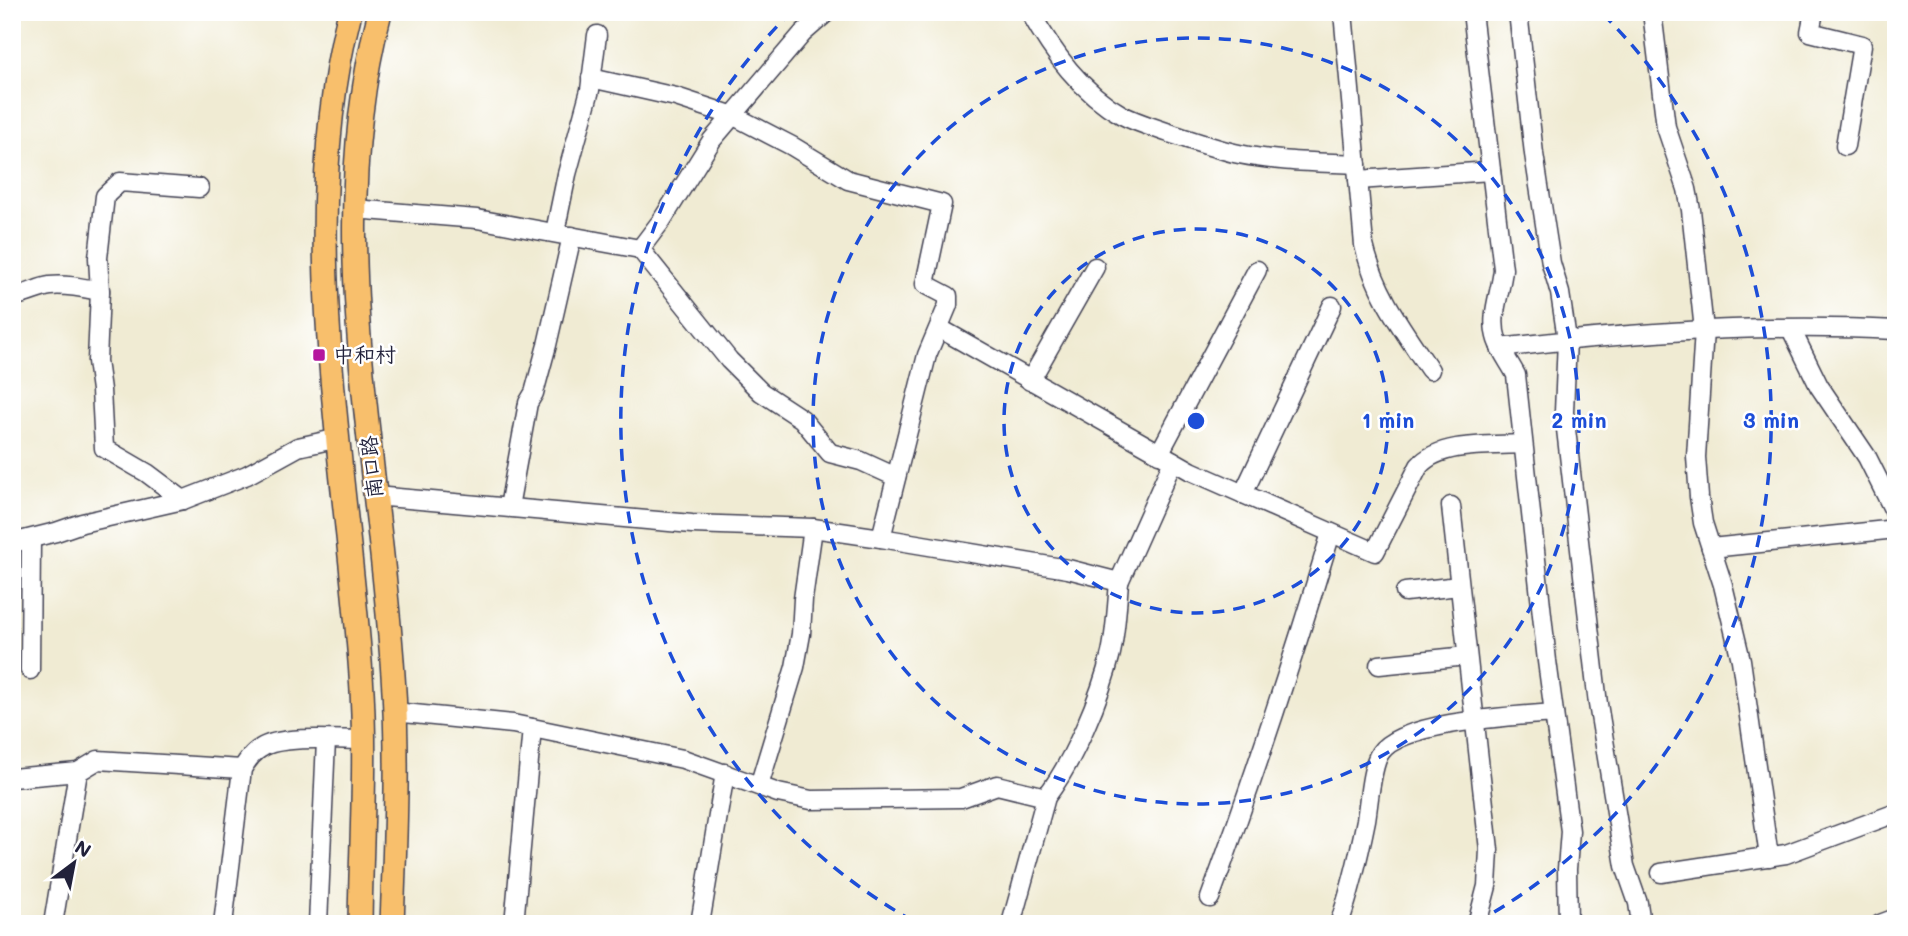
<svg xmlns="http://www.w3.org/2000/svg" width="1908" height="936" font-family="Mali,'LXGW WenKai TC',sans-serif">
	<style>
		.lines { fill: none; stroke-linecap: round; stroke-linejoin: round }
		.minor-casing { stroke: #414052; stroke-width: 21 }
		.major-casing { stroke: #414052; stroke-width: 26 }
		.minor { stroke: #fff; stroke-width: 18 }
		.major { stroke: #f8bf6c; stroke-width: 23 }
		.ring { fill: none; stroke: #1d4ed8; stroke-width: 3.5; stroke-dasharray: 12 9 }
		.poi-dot { fill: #b5179e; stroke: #fff; stroke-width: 2.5 }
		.labels { text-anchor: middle; stroke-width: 5; stroke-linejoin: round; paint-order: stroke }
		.poi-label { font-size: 21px; fill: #22223b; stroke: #fff; text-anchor: start }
		.street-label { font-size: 21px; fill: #22223b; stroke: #fff }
		.centre { fill: #1d4ed8; stroke: #fff; stroke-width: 3.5 }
		.ring-label { font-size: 21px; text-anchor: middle; font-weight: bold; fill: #1d4ed8; stroke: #fff; stroke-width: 5; stroke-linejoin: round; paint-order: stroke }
	</style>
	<rect width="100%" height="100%" fill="#fff"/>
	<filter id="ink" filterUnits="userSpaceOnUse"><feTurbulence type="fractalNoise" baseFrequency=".0143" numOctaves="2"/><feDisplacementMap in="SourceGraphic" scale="14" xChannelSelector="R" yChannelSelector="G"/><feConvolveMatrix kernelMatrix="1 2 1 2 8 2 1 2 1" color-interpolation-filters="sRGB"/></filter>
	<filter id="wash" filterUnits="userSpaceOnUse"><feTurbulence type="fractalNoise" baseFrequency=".00686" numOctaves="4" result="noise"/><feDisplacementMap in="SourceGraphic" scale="28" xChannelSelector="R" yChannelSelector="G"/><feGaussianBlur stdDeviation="1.57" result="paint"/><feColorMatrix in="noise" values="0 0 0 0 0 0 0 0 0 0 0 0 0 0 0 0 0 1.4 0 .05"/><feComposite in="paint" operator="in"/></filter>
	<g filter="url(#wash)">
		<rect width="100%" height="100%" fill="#f0ebd3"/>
	</g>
	<g filter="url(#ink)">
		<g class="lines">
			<!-- minor casing -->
			<g class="minor-casing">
				<g id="minor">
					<polyline points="827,12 803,33 712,140 662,220 640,249 729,360 761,392 802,419 830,453 861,461 896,477"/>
					<path d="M1030,12C1053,53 1081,92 1122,115C1137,123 1156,128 1172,134C1194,141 1216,149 1239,154C1278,162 1317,162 1357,164"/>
					<path d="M1343,12L1364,245C1375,293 1403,330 1430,370"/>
					<path d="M1472,12L1503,269C1501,293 1489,316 1497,340C1501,352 1510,363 1516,375L1547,661L1570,831L1567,869L1568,924"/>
					<polyline points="1518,12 1534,154 1551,263 1560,293 1567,339 1564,412 1598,704 1625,866 1638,903 1641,924"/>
					<polyline points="1652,12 1666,127 1687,189 1691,210 1704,330 1696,457 1699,497 1703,523 1723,585 1741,660 1769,857"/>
					<polyline points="1814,12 1810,32 1862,45 1845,146"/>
					<polyline points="1358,180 1491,171"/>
					<polyline points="354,209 477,219 640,249"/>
					<polyline points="555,232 567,174 590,90 597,35"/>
					<path d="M12,296C26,296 36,288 50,286C66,284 84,288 100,291"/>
					<path d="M939,328L1191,471L1375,552L1419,466C1441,441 1492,446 1523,444"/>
					<polyline points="1791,329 1819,386 1867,457 1896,515"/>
					<path d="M1500,348C1631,332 1764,323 1896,330"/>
					<polyline points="1030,381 1095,267"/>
					<polyline points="1159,454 1257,270"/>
					<polyline points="1243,494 1332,306"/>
					<polyline points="375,496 692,524 813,528 881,538 927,355 948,305 948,296 925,284 942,204 848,180 792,146 734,116 676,97 591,78"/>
					<polyline points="183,500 147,473 104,448 101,390 97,361 100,291 98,258 105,196 120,182 199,188"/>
					<polyline points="1451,506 1489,850 1487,886 1477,924"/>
					<polyline points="509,507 528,403 534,393 547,345 572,236"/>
					<polyline points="881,538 1068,569 1119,582 1173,461"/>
					<polyline points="12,543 56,532 82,523 183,500 247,475 298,447 339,438"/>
					<polyline points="1711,548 1896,529"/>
					<polyline points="1405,592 1459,586"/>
					<polyline points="1379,665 1467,656"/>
					<polyline points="30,670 31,539"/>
					<polyline points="394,712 513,724 683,759 778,793 811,800 961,798 997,785 1046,797"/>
					<polyline points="12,778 78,772 98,760 242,769"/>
					<polyline points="759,786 795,667 801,634 803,599 813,528"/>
					<polyline points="1661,873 1786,854 1896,813"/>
					<path d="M1210,898C1254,778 1294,656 1331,533"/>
					<polyline points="53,924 78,772"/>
					<path d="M223,924L242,769C247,761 252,753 261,748C280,735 337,740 362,740"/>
					<polyline points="318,924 326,740"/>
					<polyline points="514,924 532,728"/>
					<polyline points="700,924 725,773"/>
					<path d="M1011,924L1046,797C1073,762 1101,696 1111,653C1116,630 1117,605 1119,582"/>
					<path d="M1339,924C1351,890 1359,855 1366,820C1369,802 1371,767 1380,753C1401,721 1517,716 1554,713"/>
					<polyline points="1880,924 1896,918"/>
				</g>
			</g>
			<!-- major casing -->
			<g class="major-casing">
				<g id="major">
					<path d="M350,12C295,225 346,460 361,675C367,757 361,841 360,924"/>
					<path d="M380,12C322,231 379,455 393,675C399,757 395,841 392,924"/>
				</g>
			</g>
			<!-- minor -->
			<use href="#minor" class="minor"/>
			<!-- major -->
			<use href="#major" class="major"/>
		</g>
	</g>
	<!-- distance rings -->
	<g class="ring">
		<circle cx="1196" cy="421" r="192"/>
		<circle cx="1196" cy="421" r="383"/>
		<path d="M913 921A575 575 0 0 1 789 14M1603 14A575 575 0 0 1 1479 921"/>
	</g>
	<!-- markers -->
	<rect class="poi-dot" x="312" y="348" width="14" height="14" rx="3.5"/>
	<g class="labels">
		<!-- poi labels -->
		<g class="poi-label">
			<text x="333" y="362">中和村</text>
		</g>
		<!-- street labels -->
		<g class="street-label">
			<text transform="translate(372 467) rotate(-96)" y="7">南口路</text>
		</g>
	</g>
	<circle cx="1196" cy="421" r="10" class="centre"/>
	<g class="ring-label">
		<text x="1388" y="428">1 min</text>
		<text x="1579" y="428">2 min</text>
		<text x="1771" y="428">3 min</text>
	</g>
	<!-- margin -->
	<rect width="1908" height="936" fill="none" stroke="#fff" stroke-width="42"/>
	<!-- north arrow -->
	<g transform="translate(74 863) rotate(32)" stroke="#ffffff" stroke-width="5" paint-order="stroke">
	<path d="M0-5L12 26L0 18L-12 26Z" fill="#22223b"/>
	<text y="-10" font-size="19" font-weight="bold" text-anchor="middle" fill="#22223b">N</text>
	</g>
</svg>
